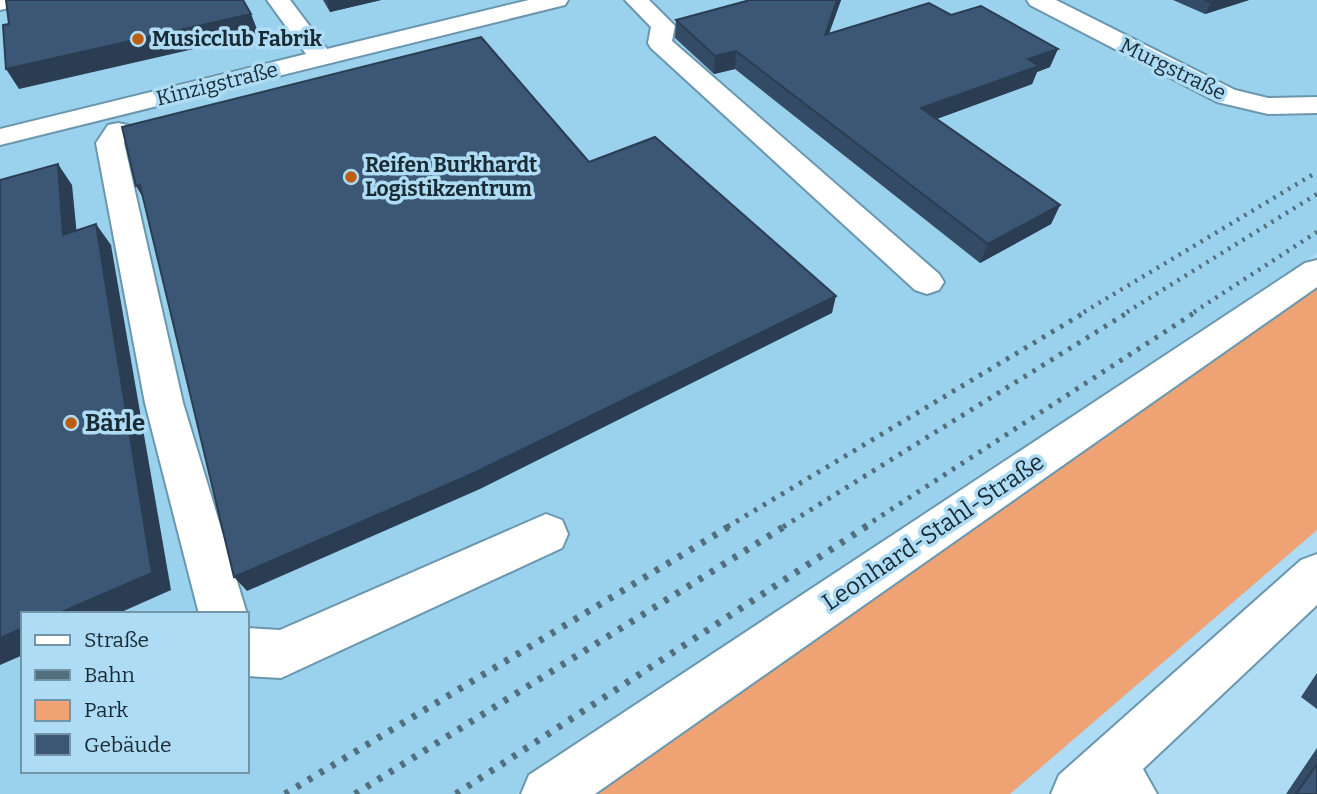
<svg xmlns="http://www.w3.org/2000/svg" width="1317" height="794" font-family="Bitter,serif">
	<style>
		.built { fill: #9ad1ed; fill-rule: evenodd }
		.green { fill: #efa273 }
		.lines { fill: none; stroke-linecap: round; stroke-linejoin: round }
		.minor-casing { stroke: #6a97ae; stroke-width: 4 }
		.minor { fill: #fff; fill-rule: evenodd }
		.rail-far2 { stroke: #526f7e; stroke-width: 4.5; stroke-dasharray: 2.5 6; stroke-linecap: butt }
		.rail-far1 { stroke: #526f7e; stroke-width: 5; stroke-dasharray: 3.5 7; stroke-linecap: butt }
		.rail { stroke: #526f7e; stroke-width: 7; stroke-dasharray: 4.5 9; stroke-linecap: butt }
		.wall { fill: #344b65 }
		.shaded-wall { fill: #2a3d52 }
		.building { fill: #3c5775; stroke: #2a3d52; stroke-width: 2 }
		.poi-dot { fill: #bc5d12; stroke: #aedcf5; stroke-width: 2.5 }
		.labels { text-anchor: middle; stroke-width: 7; stroke-linejoin: round; paint-order: stroke }
		.far-poi-label { font-size: 21px; font-weight: bold; fill: #192b34; stroke: #aedcf5; text-anchor: start }
		.far-street-label { font-size: 21px; fill: #192b34; stroke: #aedcf5 }
		.poi-label { font-size: 24px; font-weight: bold; fill: #192b34; stroke: #aedcf5; text-anchor: start }
		.street-label { font-size: 24px; fill: #192b34; stroke: #aedcf5 }
	</style>
	<rect width="100%" height="100%" fill="#aedcf5"/>
	<!-- built -->
	<path class="built" d="M0,0H1317V253L516,794H0ZM23,614H247V771H23Z"/>
	<!-- green -->
	<polygon class="green" points="1317,285 1317,530 1010,794 574,794"/>
	<g class="lines">
		<!-- minor casing -->
		<g class="minor-casing">
			<g id="minor">
				<polygon points="0,0 25,0 22,5 0,10"/>
				<polygon points="267,0 290,0 327,49 529,0 568,0 565,5 0,145 0,129 306,54"/>
				<polygon points="625,0 649,0 675,26 672,41 939,274 944,282 939,290 927,294 915,290 651,48 648,43 651,27"/>
				<polygon points="1027,0 1056,0 1235,90 1268,98 1317,97 1317,113 1268,114 1217,102 1030,5"/>
				<polygon points="118,123 128,125 132,131 124,143 183,403 247,614 199,614 145,403 96,143 108,125"/>
				<polygon points="1317,260 1317,287 595,794 521,794 529,775 1305,263"/>
				<polygon points="546,514 562,520 568,534 562,548 281,678 247,676 247,628 280,630"/>
				<polygon points="1317,554 1317,605 1143,769 1157,794 1051,794 1059,775 1301,560"/>
			</g>
		</g>
		<!-- minor -->
		<use href="#minor" class="minor"/>
		<!-- rail-far2 -->
		<g class="rail-far2">
			<polyline points="1084,312 1317,172"/>
			<polyline points="1127,312 1317,194"/>
			<polyline points="1194,312 1317,232"/>
		</g>
		<!-- rail-far1 -->
		<g class="rail-far1">
			<polyline points="727,527 1087,311"/>
			<polyline points="783,527 1130,311"/>
			<polyline points="864,527 1197,311"/>
		</g>
		<!-- rail -->
		<g class="rail">
			<polyline points="285,794 730,526"/>
			<polyline points="355,794 785,526"/>
			<polyline points="456,794 867,526"/>
		</g>
	</g>
	<!-- wall -->
	<g class="wall">
		<polygon points="323,0 381,0 330,12"/>
		<polygon points="750,0 841,0 829,34 951,15 1050,67 1037,72 1032,84 936,119 1060,205 1051,224 980,263 735,69 714,74 675,38 676,20"/>
		<polygon points="1173,0 1249,0 1205,14"/>
		<polygon points="1317,673 1317,709 1301,697"/>
		<polygon points="1317,748 1317,794 1286,794"/>
	</g>
	<!-- shaded-wall -->
	<g class="shaded-wall">
		<polygon points="327,0 381,0 330,12"/>
		<polygon points="837,0 841,0 822,52 825,35"/>
		<polygon points="1220,0 1249,0 1205,14 1211,3"/>
		<polygon points="251,14 259,34 19,89 6,69"/>
		<polygon points="1058,49 1050,67 1037,72 1032,84 915,127 921,108 1028,59"/>
		<polygon points="736,51 735,69 714,74 715,56"/>
		<polygon points="58,164 72,185 79,256 63,235"/>
		<polygon points="140,185 147,204 136,186"/>
		<polygon points="1060,205 1051,224 980,263 988,244"/>
		<polygon points="96,224 111,245 171,590 117,614 57,614"/>
		<polygon points="836,296 832,313 480,489 247,591 234,577"/>
		<polygon points="23,628 23,655 0,665 0,638"/>
	</g>
	<!-- building -->
	<g class="building">
		<polygon points="6,0 243,0 251,14 6,69 3,25 9,24"/>
		<polygon points="750,0 837,0 825,35 929,3 951,15 981,6 1058,49 1028,59 1039,66 921,108 1060,205 988,244 736,51 715,56 676,20"/>
		<polygon points="1205,0 1220,0 1211,3"/>
		<polygon points="481,37 589,162 655,137 836,296 474,473 234,577 140,185 136,186 122,127"/>
		<polygon points="58,164 63,235 96,224 152,573 57,614 23,614 23,628 0,638 0,180"/>
		<polygon points="1317,764 1317,794 1296,794"/>
	</g>
	<!-- markers -->
	<g class="poi-dot">
		<circle cx="138" cy="39" r="7"/>
		<circle cx="351" cy="177" r="7"/>
		<circle cx="71" cy="423" r="7"/>
	</g>
	<g class="labels">
		<!-- far-poi labels -->
		<g class="far-poi-label">
			<text x="152" y="46">Musicclub Fabrik</text>
			<text x="365" y="172">Reifen Burkhardt<tspan x="365" dy="24">Logistikzentrum</tspan></text>
		</g>
		<!-- far-street labels -->
		<g class="far-street-label">
			<text transform="translate(1173 69) rotate(26)" y="7">Murgstraße</text>
			<text transform="translate(217 84) rotate(-14)" y="7">Kinzigstraße</text>
		</g>
		<!-- poi labels -->
		<g class="poi-label">
			<text x="85" y="431">Bärle</text>
		</g>
		<!-- street labels -->
		<g class="street-label">
			<text transform="translate(933 532) rotate(-34)" y="8">Leonhard-Stahl-Straße</text>
		</g>
	</g>
	<!-- legend -->
	<rect x="21" y="612" width="228" height="161" fill="#aedcf5" stroke="#7295a8" stroke-width="2"/>
	<rect x="35" y="635" width="35" height="10" fill="#ffffff" stroke="#7295a8" stroke-width="2"/>
	<text x="84" y="647" font-size="21" fill="#192b34">Straße</text>
	<rect x="35" y="670" width="35" height="10" fill="#526f7e" stroke="#7295a8" stroke-width="2"/>
	<text x="84" y="682" font-size="21" fill="#192b34">Bahn</text>
	<rect x="35" y="700" width="35" height="21" fill="#efa273" stroke="#7295a8" stroke-width="2"/>
	<text x="84" y="717" font-size="21" fill="#192b34">Park</text>
	<rect x="35" y="734" width="35" height="21" fill="#3c5775" stroke="#7295a8" stroke-width="2"/>
	<text x="84" y="752" font-size="21" fill="#192b34">Gebäude</text>
</svg>
